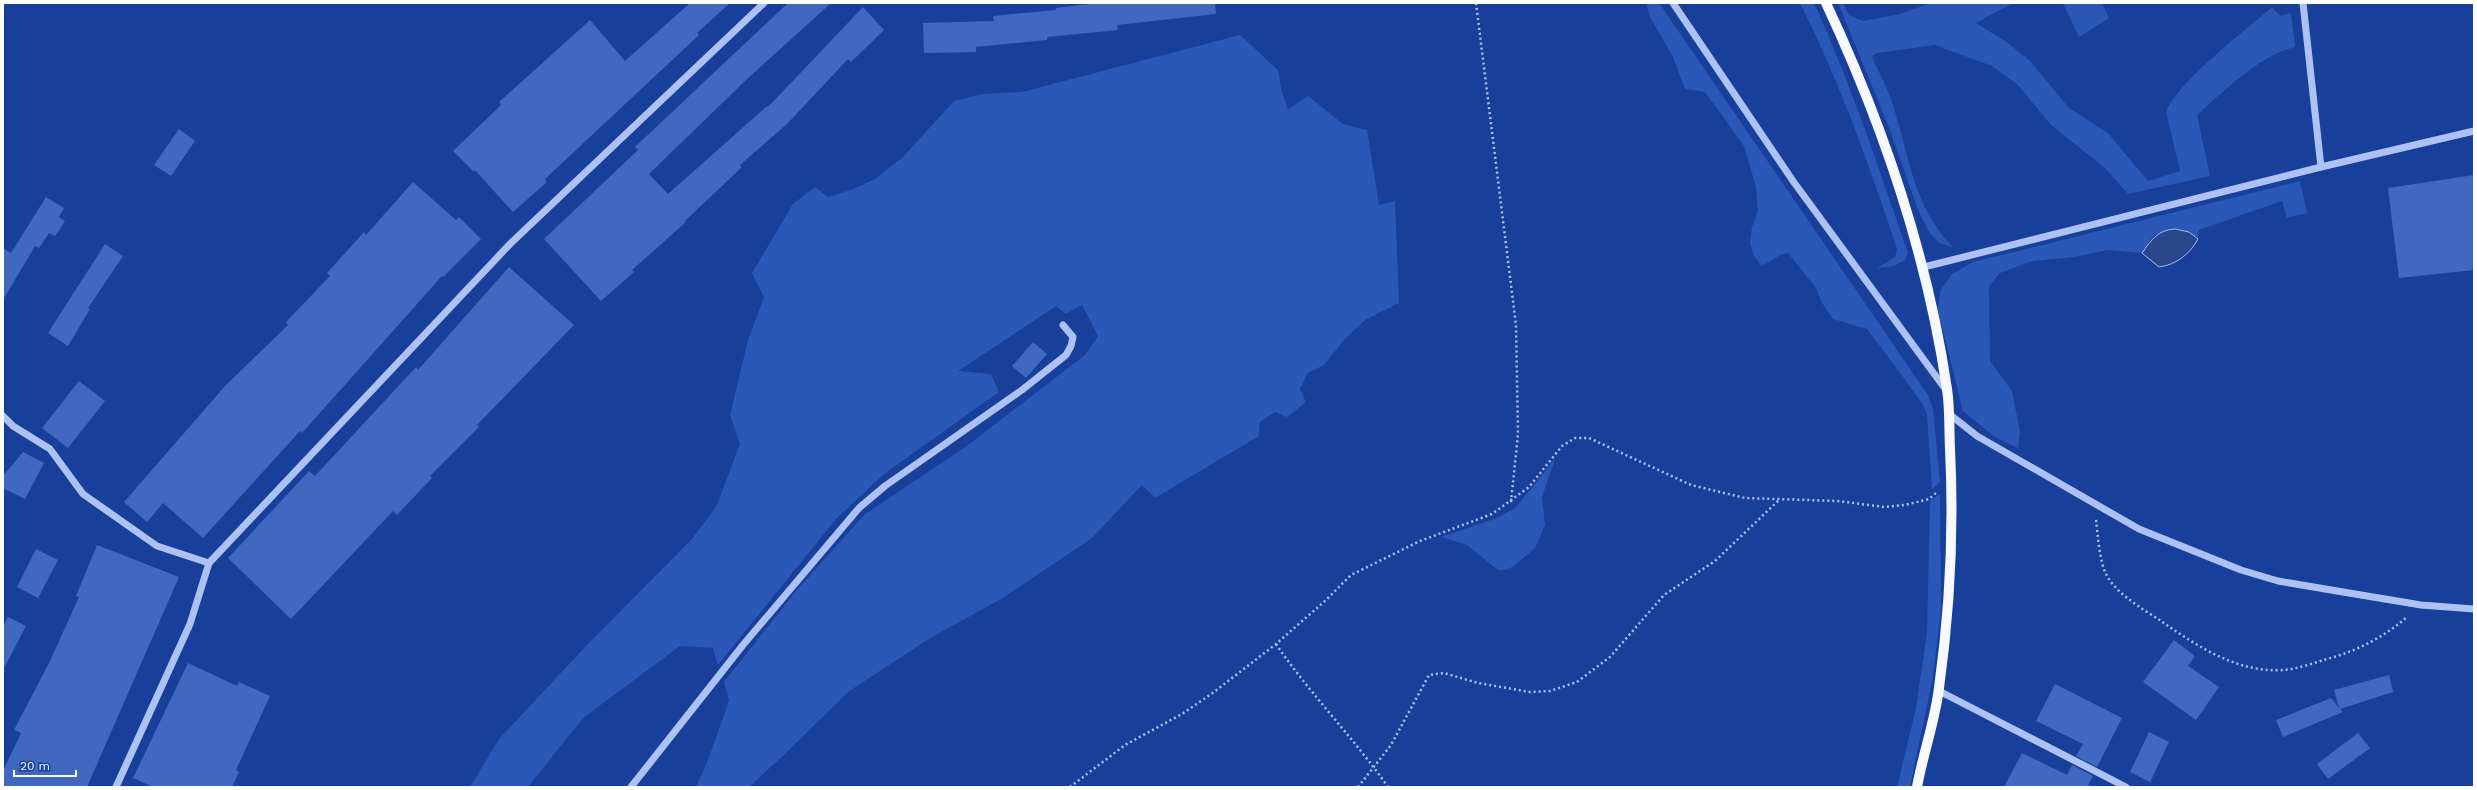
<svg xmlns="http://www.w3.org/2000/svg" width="2477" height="790" font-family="'Work Sans',sans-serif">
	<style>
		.green { fill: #2b57b7 }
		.water { fill: #2a478c; stroke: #a0bbf4 }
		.building { fill: #4068c1 }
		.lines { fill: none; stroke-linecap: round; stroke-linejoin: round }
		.path { stroke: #adc2f2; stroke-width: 2.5; stroke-dasharray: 2 3; stroke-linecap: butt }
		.minor { stroke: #adc2f2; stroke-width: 7 }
		.major { stroke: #f7f9ff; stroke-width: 10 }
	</style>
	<rect width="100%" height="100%" fill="#183f9a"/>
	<!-- green -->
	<g class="green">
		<path d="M1646,3H1659L1928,395L1933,409L1940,482L1932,489L1927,415L1923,405L1901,374L1867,329L1833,319L1822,303L1816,288L1788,253C1776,254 1772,263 1761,265L1754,256L1750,243L1752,227L1758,210L1756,187L1744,146L1705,92L1685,89L1672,55L1651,19Z"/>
		<path d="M1800,3H1814C1851,84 1879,169 1908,253L1905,260L1894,266L1877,268L1895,257L1897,249C1869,165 1840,82 1800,3Z"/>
		<path d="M1838,3H1843L1849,15L1863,21L1900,14L1928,4L2013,3L1976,23L2008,43L2030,61L2069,108L2108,133L2148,181L2180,171L2166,112C2178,81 2245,31 2272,7L2280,16L2291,13L2295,47C2260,55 2224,91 2197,115L2210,176L2128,194L2105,168L2051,125L2018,85L1992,66L1935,45L1877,53L1872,57C1878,71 1886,85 1891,99C1909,152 1912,206 1953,247L1939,243L1929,232L1918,210L1888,125Z"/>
		<polygon points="2063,3 2102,3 2109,18 2079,37"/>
		<polygon points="1240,35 1278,70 1282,93 1288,109 1308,96 1343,124 1367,130 1379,205 1395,201 1399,303 1365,320 1344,340 1324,365 1308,373 1300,389 1306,402 1287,417 1275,412 1260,422 1259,436 1155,498 1142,485 1092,538 1001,599 927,640 848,692 785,754 749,787 696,787 708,760 729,701 724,682 797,590 864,515 968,445 1085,355 1098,336 1082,305 1066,314 1056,306 958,371 991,374 999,392 884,474 836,519 718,665 713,648 680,646 583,718 528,787 470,787 499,739 587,645 691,540 716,507 740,444 730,415 748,340 764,297 752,273 793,204 815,187 828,197 851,190 875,179 903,157 954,101 983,94 1022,92"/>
		<polygon points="2300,181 2307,213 2287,218 2282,201 2199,230 2198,239 2189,232 2154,235 2142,253 2108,250 2075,257 2032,261 2000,273 1989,286 1990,361 2012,391 2020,432 2018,448 1995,437 1963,411 1938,310 1940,291 1952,274 1973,262"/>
		<polygon points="1555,459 1542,497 1545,525 1535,548 1514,566 1506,570 1498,570 1467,545 1441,537 1497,518 1515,508"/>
		<polygon points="1940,494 1941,607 1933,677 1910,787 1897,787 1916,708 1927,632 1930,501"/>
	</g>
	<!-- water -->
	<path class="water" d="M2175,229L2189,232L2198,239C2190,254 2176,265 2159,267L2142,253C2152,239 2158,230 2175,229Z"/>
	<!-- building -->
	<g class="building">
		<polygon points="690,3 730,3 697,33 699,35 545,179 547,182 513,212 475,170 474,172 453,151 501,105 499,102 590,20 625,61"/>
		<polygon points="788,3 831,3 746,80 649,174 668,194 767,106 768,107 863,7 884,30 851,62 848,59 787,124 740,165 742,167 685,221 686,222 632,270 634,272 601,301 544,239 638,150 635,147"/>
		<polygon points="1097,3 1215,3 1216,14 1117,25 1118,30 1047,37 1047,40 976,47 976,52 924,53 923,23 994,21 993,16 1056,10 1056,8"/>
		<polygon points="179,129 195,141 171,176 154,165"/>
		<polygon points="2474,175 2474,270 2399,278 2388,188"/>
		<polygon points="413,182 456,220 459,217 481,239 443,277 442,276 302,433 300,431 203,538 163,503 147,522 124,502 225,386 288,325 286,322 330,276 327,273 364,232 366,235"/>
		<polygon points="46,197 64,208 59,217 65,221 55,236 49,233 39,248 35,246 3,300 3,248 11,253"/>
		<polygon points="105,244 123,256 88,308 90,309 68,346 48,333"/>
		<polygon points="509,267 574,325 477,425 479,427 430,476 432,478 397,515 393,511 291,619 228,558 309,471 315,476 416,367 418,370"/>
		<polygon points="1033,342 1047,354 1026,378 1012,366"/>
		<polygon points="79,381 105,401 68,448 42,428"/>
		<polygon points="23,452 44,463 25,499 3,488 3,476"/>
		<polygon points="97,545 179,577 87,787 3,787 3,771 21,733 14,730 50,661 79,597 76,596"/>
		<polygon points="36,549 58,560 38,598 17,587"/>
		<polygon points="8,617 26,626 3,670 3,627"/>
		<polygon points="2174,640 2195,656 2188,666 2219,687 2196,720 2143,682"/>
		<polygon points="188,663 237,686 239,682 270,696 236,770 239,772 232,787 153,787 133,778"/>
		<polygon points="2389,675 2393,692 2340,709 2343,712 2283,737 2276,720 2331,698 2339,708 2334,690"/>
		<polygon points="2055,684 2122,718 2097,767 2076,756 2083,744 2036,721"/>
		<polygon points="2149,732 2169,742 2150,782 2130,772"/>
		<polygon points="2358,733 2370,748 2328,779 2317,764"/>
		<polygon points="2022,753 2067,775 2072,765 2093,776 2088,785 2092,787 2004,787"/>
	</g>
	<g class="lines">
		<!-- path -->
		<g class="path">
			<polyline points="1476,3 1516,325 1518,434 1511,502"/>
			<path d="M2096,520C2098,536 2099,559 2106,574C2116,594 2143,609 2161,621C2197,646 2237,673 2283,670C2298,669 2313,663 2327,659C2357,651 2384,637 2407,617"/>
			<path d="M1276,644C1310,694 1353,737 1388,787"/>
			<polyline points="1070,787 1125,745 1182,714 1214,692 1276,644 1325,601 1351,575 1420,541 1492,514 1529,487 1562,446 1575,438 1589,438 1691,485 1745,498 1838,501 1884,507 1905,505 1929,499 1936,493"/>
			<polyline points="1358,787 1391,745 1429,675 1444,673 1478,683 1530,692 1550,691 1577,682 1610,657 1664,595 1715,561 1779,500"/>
		</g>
		<!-- minor -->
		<g class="minor">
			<polyline points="1673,3 1793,181 1946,390"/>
			<polyline points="2303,3 2321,167"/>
			<polyline points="1924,267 2321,167 2474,131"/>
			<polyline points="1948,413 1977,436 2139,529 2241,570 2278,581 2349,593 2421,605 2474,609"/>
			<polyline points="3,416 13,426 50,449 83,494 157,546 209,563"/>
			<polyline points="1939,691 2126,787"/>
			<polyline points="116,787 190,624 209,563 510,244 764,3"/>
			<polyline points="631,787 743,645 859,508 885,486 1022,390 1066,355 1071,346 1073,337 1063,325"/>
		</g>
		<!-- major -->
		<path class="major" d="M1826,3C1884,127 1927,253 1947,389C1950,408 1949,429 1950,449C1954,529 1950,609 1939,688C1935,721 1923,754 1917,787"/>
	</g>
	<!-- border -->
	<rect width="2477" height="790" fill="none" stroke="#ffffff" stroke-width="8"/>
	<!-- scale -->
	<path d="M14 770v6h62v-6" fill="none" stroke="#ffffff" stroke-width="2"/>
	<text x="20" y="770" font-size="12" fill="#ffffff" stroke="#183f9a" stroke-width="3" paint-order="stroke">20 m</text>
</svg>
